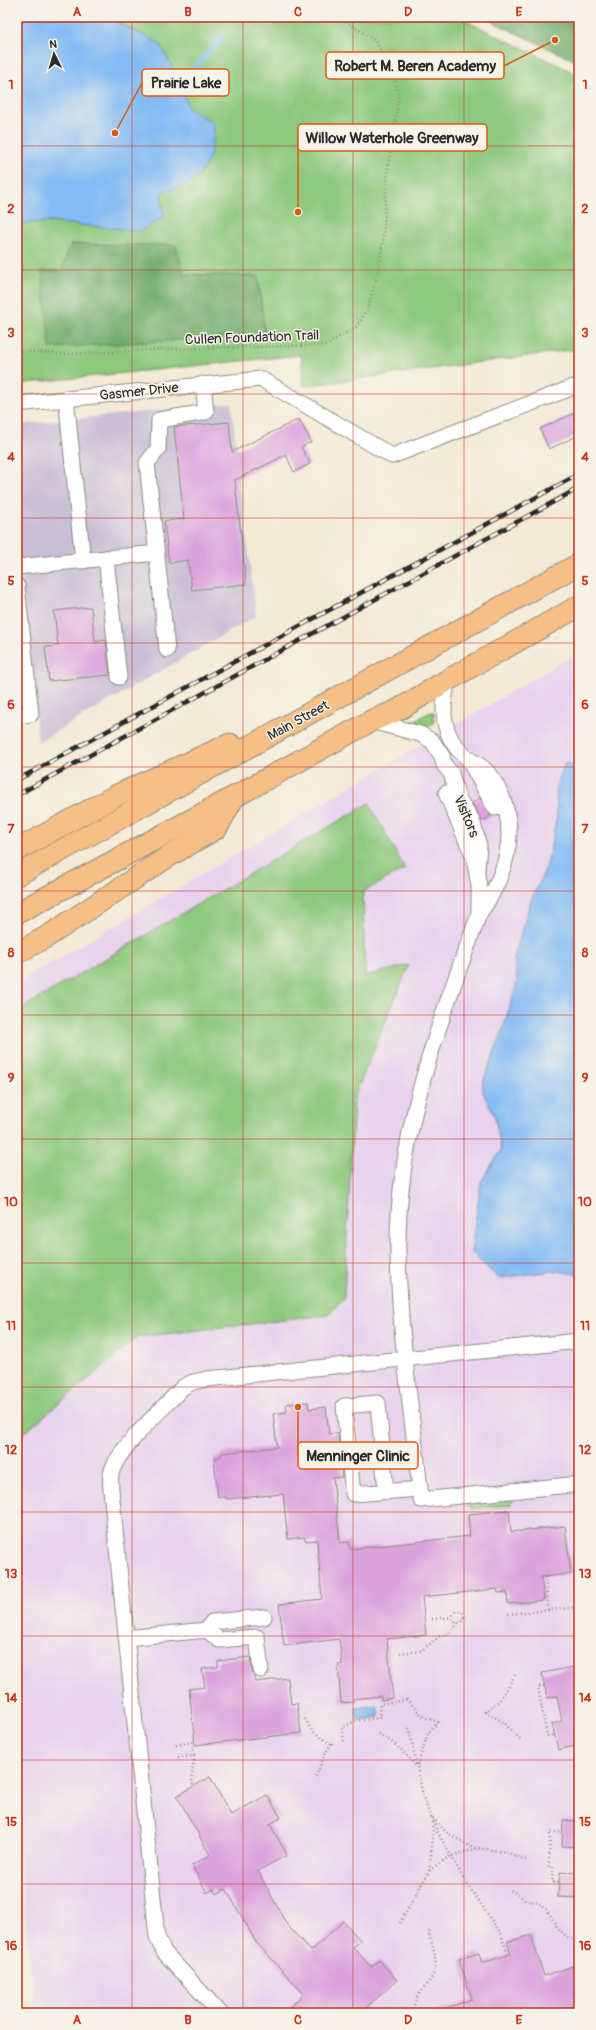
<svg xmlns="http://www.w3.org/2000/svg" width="596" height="2030" font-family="Pangolin,sans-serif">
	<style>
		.built { fill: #e8d2ee }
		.industrial { fill: #c9bfd7 }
		.green { fill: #8cc87d; stroke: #5c7a54 }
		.forest { fill: #71ac6c; stroke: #4e6c4c }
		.water { fill: #84bbf4; stroke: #587390 }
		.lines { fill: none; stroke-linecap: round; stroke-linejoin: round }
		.stream { stroke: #84bbf4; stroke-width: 4.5 }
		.building { fill: #dba2de }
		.minor-casing { stroke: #8f8a80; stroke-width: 17 }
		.highway-casing { stroke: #8f8a80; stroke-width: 23 }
		.path { stroke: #8f8a80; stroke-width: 2.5; stroke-dasharray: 1 3; stroke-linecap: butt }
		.minor { stroke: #fff; stroke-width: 15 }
		.highway { stroke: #f5bf86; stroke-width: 21 }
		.rail-casing { stroke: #2b2b2b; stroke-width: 4.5 }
		.rail { stroke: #f7f3e8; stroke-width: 3; stroke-dasharray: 9; stroke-linecap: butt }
		.grid { fill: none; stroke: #c8321e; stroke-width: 1; stroke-opacity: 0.55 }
		.labels { text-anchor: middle; stroke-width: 3; stroke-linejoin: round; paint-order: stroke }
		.street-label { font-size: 14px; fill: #2b2b2b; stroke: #f7f3e8 }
		.leader { fill: none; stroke: #df570e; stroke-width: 1.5 }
		.callout-dot { fill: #df570e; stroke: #f7f3e8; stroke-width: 1.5 }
		.callout { fill: #f7f3e8; stroke: #df570e; stroke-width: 1.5 }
		.callout-label { font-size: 15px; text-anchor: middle; font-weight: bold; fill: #2b2b2b }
		.neatline { fill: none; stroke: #c8321e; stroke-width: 1.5 }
		.grid-label { font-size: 13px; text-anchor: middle; font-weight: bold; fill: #c8321e }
	</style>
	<rect width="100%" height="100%" fill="#f7f3e8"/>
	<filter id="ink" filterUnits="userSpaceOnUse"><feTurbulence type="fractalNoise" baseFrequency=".025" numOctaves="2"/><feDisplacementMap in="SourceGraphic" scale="8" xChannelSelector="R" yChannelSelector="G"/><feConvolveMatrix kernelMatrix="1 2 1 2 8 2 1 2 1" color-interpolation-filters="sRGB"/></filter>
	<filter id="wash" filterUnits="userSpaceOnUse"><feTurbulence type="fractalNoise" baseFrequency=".012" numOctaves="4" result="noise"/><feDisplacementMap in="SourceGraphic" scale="16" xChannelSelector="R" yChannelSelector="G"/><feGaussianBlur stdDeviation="0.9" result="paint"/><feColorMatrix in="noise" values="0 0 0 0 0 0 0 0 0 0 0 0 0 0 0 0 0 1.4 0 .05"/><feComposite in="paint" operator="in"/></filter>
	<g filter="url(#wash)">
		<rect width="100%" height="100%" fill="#f3ead5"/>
		<!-- built -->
		<polygon class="built" points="579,652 579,2013 35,2013 17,1832 17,983"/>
		<!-- industrial -->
		<polygon class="industrial" points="231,403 256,616 38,742 17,539 17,425"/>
		<!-- green -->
		<g class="green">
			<polygon points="17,17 458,17 579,75 579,349 304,386 301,355 17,384"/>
			<polygon points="430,712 434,712 434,723 427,726 412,722"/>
			<polygon points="369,803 405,869 363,892 365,976 409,965 354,1097 344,1298 328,1315 138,1337 17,1439 17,1011"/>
			<polygon points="516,1497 510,1505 472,1509 465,1503"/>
		</g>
		<!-- forest -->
		<g class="forest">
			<polygon points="482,17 579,17 579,63"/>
			<polygon points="71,244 176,245 184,274 258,276 265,335 50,348 42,271 61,271"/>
			<polygon points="17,1968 20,2013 17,2013"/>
		</g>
		<!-- water -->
		<g class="water">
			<path d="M17,17H106L159,43L181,83L188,108L214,123C214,146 210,172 187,184C179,188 169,190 161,193L164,216L141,231L50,222L17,223Z"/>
			<polygon points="565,763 579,767 579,1274 554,1271 498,1278 471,1252 481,1182 501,1150 495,1117 483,1092 483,1082 502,1033 517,982 514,958 530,903 547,865 557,816 556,787"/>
			<polygon points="377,1705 379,1717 358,1720 356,1708"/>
		</g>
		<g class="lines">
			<!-- stream -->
			<polyline class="stream" points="178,87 222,37"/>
		</g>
		<g id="blocks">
			<!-- building -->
			<g class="building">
				<polygon points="579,411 579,435 549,449 540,429"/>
				<polygon points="299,419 311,442 301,447 310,464 294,472 286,455 235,480 246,584 192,590 188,560 169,563 164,521 184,519 174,427 229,422 232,452"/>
				<polygon points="91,607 95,642 106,640 110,675 49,681 45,647 58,646 54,611"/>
				<polygon points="480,798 491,816 482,821 472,803"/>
				<polygon points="308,1402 309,1409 326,1407 329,1434 338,1433 342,1477 333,1478 340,1543 349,1542 350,1549 470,1536 468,1514 509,1510 511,1532 565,1526 571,1574 541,1577 544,1600 508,1604 507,1592 498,1593 497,1589 422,1597 426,1635 387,1639 393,1698 381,1700 381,1696 353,1699 353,1702 341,1703 338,1665 342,1664 339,1639 284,1646 279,1604 322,1599 317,1540 306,1541 304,1537 288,1539 283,1494 226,1499 226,1497 218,1497 214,1458 220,1457 222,1453 277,1447 273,1414 287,1412 286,1404"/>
				<polygon points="250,1657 252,1671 256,1682 288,1678 291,1704 297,1703 301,1733 195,1745 189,1689 205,1687 202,1669 218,1667 218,1661"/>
				<polygon points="579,1666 579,1745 558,1750 552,1724 562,1721 557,1696 547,1698 542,1673"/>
				<polygon points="210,1777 231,1815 267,1795 281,1818 270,1824 287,1855 258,1871 287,1925 311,1951 343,1921 361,1941 353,1947 371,1967 379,1960 397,1980 360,2013 283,2013 304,1994 256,1942 226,1889 216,1894 213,1889 207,1893 192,1865 210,1855 177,1796"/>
				<polygon points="563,1820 579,1821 579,1847 562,1846"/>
				<polygon points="560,1872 579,1873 579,1898 558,1897"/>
				<polygon points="531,1935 544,1976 579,1964 579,2004 551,2013 438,2013 438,2011 472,1999 459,1959 479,1953 482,1963 511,1954 507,1942"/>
			</g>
		</g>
	</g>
	<g filter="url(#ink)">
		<use href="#blocks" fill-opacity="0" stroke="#8f8a80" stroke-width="1"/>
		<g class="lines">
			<!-- minor casing -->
			<g class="minor-casing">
				<g id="minor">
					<polyline points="66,398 83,561"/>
					<polyline points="17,404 261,379 392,456 579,385"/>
					<polyline points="106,558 119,677"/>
					<polyline points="17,567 157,553"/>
					<polyline points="17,586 31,714 17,716"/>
					<polyline points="167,650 147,463 158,449 159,420 206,412 203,384"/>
					<path d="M448,680C441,710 441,736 466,757C474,763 482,765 488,773C523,818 510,871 479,914C439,1025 396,1133 398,1253C399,1335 413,1418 421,1500L579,1484"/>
					<polyline points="371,721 420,734 432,741 442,756 444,765 451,773 458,798 472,820 479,846 477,870"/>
					<polyline points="470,762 495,808"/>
					<polyline points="446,793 474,858 479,886 479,914"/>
					<polyline points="386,1491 378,1403 344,1406 353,1494 420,1489"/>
					<polyline points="207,1630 212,1622 264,1617"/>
					<polyline points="126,1638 207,1630 219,1640 257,1637 261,1670"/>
					<path d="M220,2013L164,1952L157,1937L111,1490C111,1485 110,1479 111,1474C117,1448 164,1408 183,1387L193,1382L207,1379L579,1341"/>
				</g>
			</g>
			<!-- highway casing -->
			<g class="highway-casing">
				<g id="highway">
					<polyline points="17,850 115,796 230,744"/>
					<polyline points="17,875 579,564"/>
					<polyline points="17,913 234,797 371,721 396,711 448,680 579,606"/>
					<polyline points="17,953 48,936 169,856 217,828 234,797"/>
				</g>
			</g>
			<!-- path -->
			<g class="path">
				<polyline points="17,351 68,354 167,349 326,345 356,327 367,310 379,270 383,237 388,166 399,96 392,70 375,41 347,22 336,17"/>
				<polyline points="545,1577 548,1610"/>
				<circle cx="458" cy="1617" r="6"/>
				<polyline points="508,1614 579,1607"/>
				<polyline points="432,1619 452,1617"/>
				<polyline points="400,1653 421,1651 440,1636 449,1634 455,1628 457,1623"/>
				<polyline points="515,1675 500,1700 485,1712 502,1721 522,1741"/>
				<polyline points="544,1686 538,1687 547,1736 554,1735"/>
				<polyline points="406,1699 424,1717 438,1722 428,1733 417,1767"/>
				<polyline points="305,1719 312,1731 331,1744 326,1752 315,1778"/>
				<polyline points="409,1728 424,1800 437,1831 464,1879 501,1934 508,1955"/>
				<path d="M378,1734C395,1742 405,1753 416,1766"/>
				<polyline points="344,1741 342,1728 355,1721 379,1718 380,1704 406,1700"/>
				<polyline points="176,1745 192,1742 194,1756"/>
				<path d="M178,1757L194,1756C194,1768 189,1775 194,1787"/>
				<polyline points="433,1818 446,1832 471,1847 506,1852 526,1860"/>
				<polyline points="549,1867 550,1832 562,1832"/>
				<polyline points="553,1867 552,1882 559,1882"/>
				<polyline points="429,1871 433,1837 432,1821"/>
				<polyline points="511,1890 526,1900 538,1903 547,1910 557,1927 567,1937 579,1941"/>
				<polyline points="400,1923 429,1871 450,1856 480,1848"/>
				<path d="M414,2013C412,1992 429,1989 434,1972C438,1959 432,1946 429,1933L430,1928"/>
			</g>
			<!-- minor -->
			<use href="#minor" class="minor"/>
			<!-- highway -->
			<use href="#highway" class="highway"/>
			<!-- rail casing -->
			<g class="rail-casing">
				<g id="rail">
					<polyline points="17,780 579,474"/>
					<polyline points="17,795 579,488"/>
				</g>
			</g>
			<!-- rail -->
			<use href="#rail" class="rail"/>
		</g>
	</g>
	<!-- grid -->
	<path class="grid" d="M132,17V2013M243,17V2013M353,17V2013M464,17V2013M17,146H579M17,270H579M17,394H579M17,518H579M17,643H579M17,767H579M17,891H579M17,1015H579M17,1139H579M17,1263H579M17,1387H579M17,1512H579M17,1636H579M17,1760H579M17,1884H579"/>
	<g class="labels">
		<!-- street labels -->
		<g class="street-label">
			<text transform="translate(252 337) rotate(-2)" y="5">Cullen Foundation Trail</text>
			<text transform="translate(139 391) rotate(-6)" y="5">Gasmer Drive</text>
			<text transform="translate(298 720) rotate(-29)" y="5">Main Street</text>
			<text transform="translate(467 816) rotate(67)" y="5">Visitors</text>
		</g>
	</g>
	<!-- callouts -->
	<path class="leader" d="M555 40L504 66M115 133L142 83M298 212L298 138M298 1407L298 1455"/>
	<g class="callout-dot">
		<circle cx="555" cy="40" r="4"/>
		<circle cx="115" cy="133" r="4"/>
		<circle cx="298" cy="212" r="4"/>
		<circle cx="298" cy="1407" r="4"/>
	</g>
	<g class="callout">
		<rect x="326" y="52" width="178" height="27" rx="4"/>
		<rect x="142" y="69" width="87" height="27" rx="4"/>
		<rect x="298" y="124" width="189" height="27" rx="4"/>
		<rect x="298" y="1442" width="120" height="27" rx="4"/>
	</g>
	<g class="callout-label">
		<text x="415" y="71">Robert M. Beren Academy</text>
		<text x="186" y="88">Prairie Lake</text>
		<text x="392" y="143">Willow Waterhole Greenway</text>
		<text x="358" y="1461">Menninger Clinic</text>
	</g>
	<!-- margin -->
	<rect width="596" height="2030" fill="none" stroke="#f7f3e8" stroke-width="44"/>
	<!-- north arrow -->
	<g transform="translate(54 54) rotate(355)" stroke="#f7f3e8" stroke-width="3" paint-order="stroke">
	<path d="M0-3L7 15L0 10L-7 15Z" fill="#2b2b2b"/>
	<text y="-6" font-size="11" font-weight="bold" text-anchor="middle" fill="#2b2b2b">N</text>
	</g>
	<rect x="22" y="22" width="552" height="1986" class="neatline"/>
	<g class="grid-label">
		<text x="77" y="16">A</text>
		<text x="188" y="16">B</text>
		<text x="298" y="16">C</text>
		<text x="408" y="16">D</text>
		<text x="519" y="16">E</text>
		<text x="11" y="89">1</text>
		<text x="585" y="89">1</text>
		<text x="11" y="213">2</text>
		<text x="585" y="213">2</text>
		<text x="11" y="337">3</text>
		<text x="585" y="337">3</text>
		<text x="11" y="461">4</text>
		<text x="585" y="461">4</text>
		<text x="11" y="585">5</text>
		<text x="585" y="585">5</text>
		<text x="11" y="709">6</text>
		<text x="585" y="709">6</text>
		<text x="11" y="833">7</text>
		<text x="585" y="833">7</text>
		<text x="11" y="957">8</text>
		<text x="585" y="957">8</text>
		<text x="11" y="1082">9</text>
		<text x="585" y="1082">9</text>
		<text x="11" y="1206">10</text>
		<text x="585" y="1206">10</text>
		<text x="11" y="1330">11</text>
		<text x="585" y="1330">11</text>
		<text x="11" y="1454">12</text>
		<text x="585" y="1454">12</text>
		<text x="11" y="1578">13</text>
		<text x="585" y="1578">13</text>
		<text x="11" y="1702">14</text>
		<text x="585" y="1702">14</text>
		<text x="11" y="1826">15</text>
		<text x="585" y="1826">15</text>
		<text x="11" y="1950">16</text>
		<text x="585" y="1950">16</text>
		<text x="77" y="2024">A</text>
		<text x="188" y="2024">B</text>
		<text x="298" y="2024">C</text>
		<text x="408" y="2024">D</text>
		<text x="519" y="2024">E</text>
	</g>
</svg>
